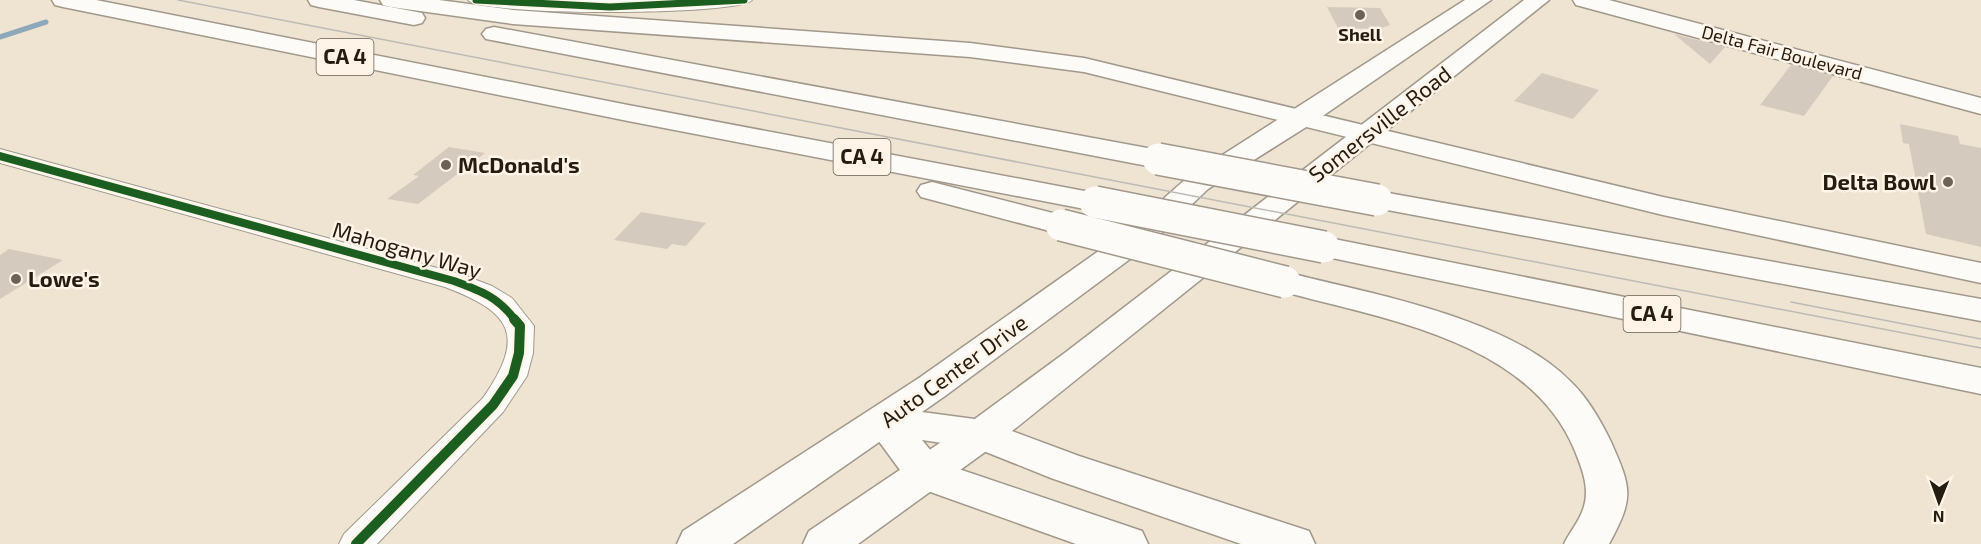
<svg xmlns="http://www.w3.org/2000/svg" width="1981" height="544" font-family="'Exo 2',sans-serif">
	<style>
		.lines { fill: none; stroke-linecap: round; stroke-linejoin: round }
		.stream { stroke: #8ca8ba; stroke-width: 5 }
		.building { fill: #d4cbbe }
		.street-casing { stroke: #a1988b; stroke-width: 2 }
		.secondary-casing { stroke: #a1988b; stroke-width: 3 }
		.highway-casing { stroke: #a1988b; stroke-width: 3 }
		.street { fill: #fdfbf8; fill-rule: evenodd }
		.secondary { fill: #fdfbf8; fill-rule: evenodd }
		.highway { fill: #fdfbf8; fill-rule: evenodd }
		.tram { stroke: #bdbab6; stroke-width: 1.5 }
		.highway-bridge-casing { stroke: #a1988b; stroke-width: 34; stroke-linecap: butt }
		.highway-bridge { stroke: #fdfbf8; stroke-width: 31 }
		.cycleway-far2-casing { stroke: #fef4e7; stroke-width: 10 }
		.cycleway-far1-casing { stroke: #fef4e7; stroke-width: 12 }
		.cycleway-casing { stroke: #fef4e7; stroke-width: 14 }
		.cycleway-far2 { stroke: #1b5e20; stroke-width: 7 }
		.cycleway-far1 { stroke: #1b5e20; stroke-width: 8 }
		.cycleway { stroke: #1b5e20; stroke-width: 10 }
		.poi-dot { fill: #6c6255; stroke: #fef4e7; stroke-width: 2 }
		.labels { text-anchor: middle; stroke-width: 5; stroke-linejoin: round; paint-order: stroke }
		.far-poi-label { font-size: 18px; font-weight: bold; fill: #261d12; stroke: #fef4e7 }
		.far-street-label { font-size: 18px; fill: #261d12; stroke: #fef4e7 }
		.shield { fill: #fef4e7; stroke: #675e52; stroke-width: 1.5 }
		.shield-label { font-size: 21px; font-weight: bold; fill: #261d12 }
		.street-label { font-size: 22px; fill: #261d12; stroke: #fef4e7 }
		.poi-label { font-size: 22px; font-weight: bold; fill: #261d12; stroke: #fef4e7; text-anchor: start }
	</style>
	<rect width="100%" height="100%" fill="#efe3d2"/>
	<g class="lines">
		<!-- stream -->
		<polyline class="stream" points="0,37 46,22"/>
	</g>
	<!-- building -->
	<g class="building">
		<polygon points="1327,7 1380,8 1390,25 1378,29 1338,28"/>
		<polygon points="1674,34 1725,47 1710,64"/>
		<polygon points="1791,65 1833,76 1804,116 1760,105"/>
		<polygon points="1542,73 1562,79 1599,90 1573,119 1514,101"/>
		<polygon points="1900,124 1958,136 1960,144 1981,148 1981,247 1926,234 1909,144 1903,143"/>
		<polygon points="449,147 485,153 418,204 387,199 419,176 413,175"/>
		<polygon points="641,212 706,223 686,246 672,244 667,249 614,240"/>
		<polygon points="9,249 63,260 0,299 0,255"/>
	</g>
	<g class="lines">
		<!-- street casing -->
		<g class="street-casing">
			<g id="street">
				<path d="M468,0H752C740,16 479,16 468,0Z"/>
				<path d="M0,149L463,275L492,286L512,298L534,326L533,353L527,376L503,412L377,544H339L344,534L483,398C527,335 511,312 445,287L0,163Z"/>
			</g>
		</g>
		<!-- secondary casing -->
		<g class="secondary-casing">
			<g id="secondary">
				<polygon points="1465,0 1491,0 1311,124 1208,189 1149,245 945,396 733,544 677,544 683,531 919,378 1127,231 1188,177"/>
				<polygon points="1524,0 1549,0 996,444 858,544 803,544 809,531 968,424 1066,352"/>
				<polygon points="1573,0 1609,0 1981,98 1981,114 1576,5"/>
			</g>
		</g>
		<!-- highway casing -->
		<g class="highway-casing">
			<g id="highway">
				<polygon points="52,0 96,0 628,105 1095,193 1106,196 1110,202 1106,208 1095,211 628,121 63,7 55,5"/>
				<polygon points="308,0 354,0 422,13 425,18 422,23 414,25 319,7 311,5"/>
				<polygon points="380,0 439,0 513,10 970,43 1084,58 1663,197 1981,263 1981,283 1663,215 1084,72 970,57 513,24 391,7 383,5"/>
				<polygon points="494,27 1158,150 1168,153 1172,159 1168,165 1158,168 486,39 482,34 486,29"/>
				<polygon points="932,182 1072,218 1077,225 1072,232 1061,234 921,197 917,191 921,185"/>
				<polygon points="1377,191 1981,299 1981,321 1366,206 1362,200 1366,194"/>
				<polygon points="1324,237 1981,368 1981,394 1313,254 1308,247 1313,240"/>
				<path d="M1285,272C1371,294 1508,317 1571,382C1587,397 1602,423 1611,442C1632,489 1634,498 1609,544H1564C1569,533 1578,523 1582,512C1591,491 1583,471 1575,451C1529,338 1377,318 1273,289L1268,282L1273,275Z"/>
				<polygon points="884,407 982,420 1079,456 1309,531 1315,544 1241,544 1051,478 976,448 922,440 941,463 1142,531 1148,544 1076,544 911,485 864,421 870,411"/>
			</g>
		</g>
		<!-- street -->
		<use href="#street" class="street"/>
		<!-- secondary -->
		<use href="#secondary" class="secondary"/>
		<!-- highway -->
		<use href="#highway" class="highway"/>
		<!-- tram -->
		<g class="tram">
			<polyline points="178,0 1981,348"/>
			<polyline points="1791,302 1981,339"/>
		</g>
		<!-- highway-bridge casing -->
		<g class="highway-bridge-casing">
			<g id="highway-bridge">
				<polyline points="1158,159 1377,200"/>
				<polyline points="1095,202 1324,247"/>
				<polyline points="1061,225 1285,282"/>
			</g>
		</g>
		<!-- highway-bridge -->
		<use href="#highway-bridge" class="highway-bridge"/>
		<!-- cycleway-far2 casing -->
		<g class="cycleway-far2-casing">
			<polyline id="cycleway-far2" points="476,0 610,7 744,0"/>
		</g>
		<!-- cycleway-far1 casing -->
		<g class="cycleway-far1-casing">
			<path id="cycleway-far1" d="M0,156L454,281C481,291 498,297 515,320"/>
		</g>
		<!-- cycleway casing -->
		<g class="cycleway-casing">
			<polyline id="cycleway" points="356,544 493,405 513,376 519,353 520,326 514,319"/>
		</g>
		<!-- cycleway-far2 -->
		<use href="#cycleway-far2" class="cycleway-far2"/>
		<!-- cycleway-far1 -->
		<use href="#cycleway-far1" class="cycleway-far1"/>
		<!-- cycleway -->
		<use href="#cycleway" class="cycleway"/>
	</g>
	<!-- markers -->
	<g class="poi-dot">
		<circle cx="1360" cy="15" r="6"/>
		<circle cx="446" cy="165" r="6"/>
		<circle cx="1948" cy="182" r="6"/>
		<circle cx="16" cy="279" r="6"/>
	</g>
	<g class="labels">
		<!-- far-poi labels -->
		<g class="far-poi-label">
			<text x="1360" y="41">Shell</text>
		</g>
		<!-- far-street labels -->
		<g class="far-street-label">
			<text transform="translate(1782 53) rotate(15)" y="6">Delta Fair Boulevard</text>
		</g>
		<!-- shield labels -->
		<g class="shield">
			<rect x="316.5" y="39" width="57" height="36" rx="4.5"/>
			<rect x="833.5" y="139" width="57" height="36" rx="4.5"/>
			<rect x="1623.5" y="296" width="57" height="36" rx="4.5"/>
		</g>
		<g class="shield-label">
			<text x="345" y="64">CA 4</text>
			<text x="862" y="164">CA 4</text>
			<text x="1652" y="321">CA 4</text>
		</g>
		<!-- street labels -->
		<g class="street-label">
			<text transform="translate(1380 124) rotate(-38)" y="8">Somersville Road</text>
			<text transform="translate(407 250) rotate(16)" y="8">Mahogany Way</text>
			<text transform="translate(954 371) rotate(-36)" y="8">Auto Center Drive</text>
		</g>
		<!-- poi labels -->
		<g class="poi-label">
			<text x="458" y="173">McDonald's</text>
			<text x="1936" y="190" text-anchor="end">Delta Bowl</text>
			<text x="28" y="287">Lowe's</text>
		</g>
	</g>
	<!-- north arrow -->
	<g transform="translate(1939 502) rotate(181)" stroke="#fef4e7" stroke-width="4.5" paint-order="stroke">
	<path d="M0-4.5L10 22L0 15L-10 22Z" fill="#261d12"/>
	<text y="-9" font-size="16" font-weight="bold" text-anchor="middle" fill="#261d12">N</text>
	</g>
</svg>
